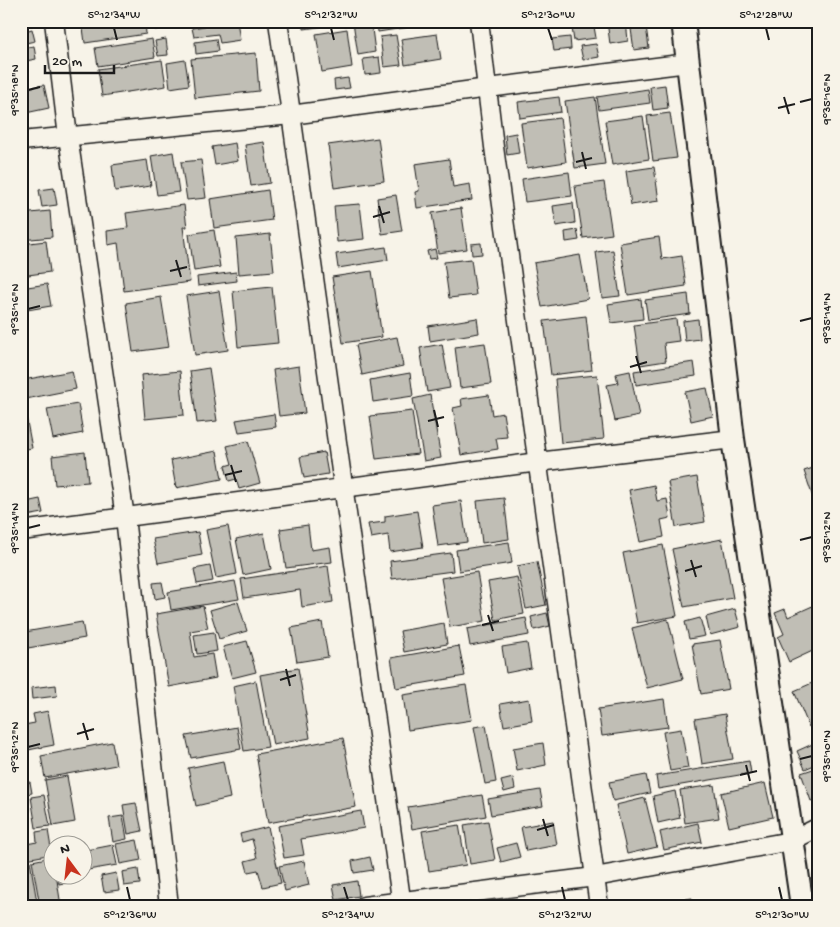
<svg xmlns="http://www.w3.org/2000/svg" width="840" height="927" font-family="'Gochi Hand',sans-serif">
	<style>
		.building { fill: #c0beb5; stroke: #1c1c1c }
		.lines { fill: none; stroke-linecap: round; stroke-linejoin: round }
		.minor-casing { stroke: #1c1c1c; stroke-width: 21 }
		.tertiary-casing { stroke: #1c1c1c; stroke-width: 26 }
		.minor { stroke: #f7f3e8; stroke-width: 18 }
		.tertiary { stroke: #f7f3e8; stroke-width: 22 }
		.ticks { fill: none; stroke: #1c1c1c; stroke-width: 2 }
		.neatline { fill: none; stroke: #1c1c1c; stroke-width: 2 }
		.ticks-label { font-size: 12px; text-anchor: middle; fill: #1c1c1c }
	</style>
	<rect width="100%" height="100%" fill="#f7f3e8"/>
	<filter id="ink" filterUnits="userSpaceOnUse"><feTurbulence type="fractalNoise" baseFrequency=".02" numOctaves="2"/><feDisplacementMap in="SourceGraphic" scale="10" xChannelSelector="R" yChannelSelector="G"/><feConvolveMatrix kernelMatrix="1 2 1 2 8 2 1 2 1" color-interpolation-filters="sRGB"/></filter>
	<g filter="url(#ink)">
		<!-- building -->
		<g class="building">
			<polygon points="127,21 145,21 146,34 85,43 83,28"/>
			<polygon points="153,21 165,21 166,28 155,30"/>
			<polygon points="237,21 240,40 220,43 218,34 194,37 192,28"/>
			<polygon points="302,21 371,21 375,52 358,55 353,22 304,29"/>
			<polygon points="377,21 436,21 436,23 378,32"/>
			<polygon points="541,21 565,21 566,24 542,27"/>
			<polygon points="571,21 593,21 596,38 574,41"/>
			<polygon points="607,21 626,21 628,41 610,44"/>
			<polygon points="646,26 649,48 634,50 631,29"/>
			<polygon points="32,29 35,41 21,44 21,32"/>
			<polygon points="347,29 352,67 322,72 316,34"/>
			<polygon points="437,34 441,59 405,65 401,39"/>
			<polygon points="396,35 401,65 384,67 380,37"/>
			<polygon points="570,37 571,49 554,51 552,39"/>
			<polygon points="152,39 155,57 98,66 95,48"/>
			<polygon points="166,39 168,55 158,56 155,41"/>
			<polygon points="216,39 218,51 196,54 195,42"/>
			<polygon points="596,44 599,57 583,60 580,46"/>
			<polygon points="34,46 36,59 21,62 21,48"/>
			<polygon points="256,53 259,91 195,98 191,59"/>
			<polygon points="379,57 381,73 365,75 363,59"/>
			<polygon points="162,60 166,86 102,96 98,69"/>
			<polygon points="185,60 189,85 170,88 167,63"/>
			<polygon points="348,78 350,88 335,90 334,80"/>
			<polygon points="44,85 49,108 21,114 21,89"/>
			<polygon points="665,85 668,108 653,110 650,87"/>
			<polygon points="648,89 650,103 599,110 597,97"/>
			<polygon points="559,97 561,112 520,118 518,102"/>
			<polygon points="595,97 605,164 575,168 565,101"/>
			<polygon points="670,113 677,158 653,161 647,116"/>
			<polygon points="643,116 649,159 612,165 605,121"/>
			<polygon points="560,118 566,162 527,168 521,123"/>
			<polygon points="516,133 519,153 507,155 505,135"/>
			<polygon points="378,138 384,181 334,188 328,145"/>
			<polygon points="264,142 270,183 251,186 245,145"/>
			<polygon points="235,143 238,161 215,165 212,147"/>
			<polygon points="173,152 179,192 157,195 151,156"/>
			<polygon points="449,159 453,187 470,184 472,200 417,208 415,192 419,191 415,164"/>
			<polygon points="147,160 151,186 115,191 112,165"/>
			<polygon points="201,160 206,198 187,200 181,162"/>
			<polygon points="654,167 659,201 631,205 626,171"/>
			<polygon points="569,172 572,196 525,202 522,179"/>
			<polygon points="604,182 612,234 583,238 575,186"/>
			<polygon points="54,188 57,205 42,207 39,190"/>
			<polygon points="268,190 272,220 214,228 210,199"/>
			<polygon points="396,195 402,231 382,234 377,198"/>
			<polygon points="573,203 575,223 556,226 553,206"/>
			<polygon points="360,204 364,239 337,242 334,206"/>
			<polygon points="184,205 187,227 183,227 190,282 124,291 118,243 108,245 107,231 128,228 126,213"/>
			<polygon points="461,208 467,249 438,253 432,213"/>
			<polygon points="50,211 52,237 21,240 21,214"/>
			<polygon points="214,230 220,267 194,271 189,234"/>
			<polygon points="577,230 579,240 566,242 565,232"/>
			<polygon points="270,234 274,271 239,274 236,238"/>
			<polygon points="659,237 662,259 682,256 686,286 628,295 620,243"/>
			<polygon points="46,241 50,272 21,276 21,244"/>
			<polygon points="481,243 482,254 472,255 471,244"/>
			<polygon points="386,247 388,260 338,268 336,254"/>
			<polygon points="435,249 437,258 429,259 427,251"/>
			<polygon points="613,250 620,296 602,298 596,252"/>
			<polygon points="580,255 588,299 542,307 534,263"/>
			<polygon points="471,259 476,295 449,298 444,262"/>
			<polygon points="372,271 382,337 343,343 332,277"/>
			<polygon points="236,272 237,281 198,286 197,277"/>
			<polygon points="47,284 51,306 21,311 21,288"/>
			<polygon points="272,287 278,343 238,347 233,291"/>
			<polygon points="219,291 228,350 195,355 186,296"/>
			<polygon points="688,294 690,314 648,320 645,300"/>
			<polygon points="161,297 169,347 133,352 126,303"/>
			<polygon points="641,299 643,319 611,323 608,304"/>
			<polygon points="586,316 592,370 551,375 544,321"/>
			<polygon points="477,318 479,333 430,341 428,326"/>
			<polygon points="676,319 679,341 664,343 666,361 640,365 634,325"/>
			<polygon points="698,319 700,339 685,341 683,321"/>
			<polygon points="397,337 403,366 362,375 356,345"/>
			<polygon points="485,343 491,384 460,388 455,347"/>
			<polygon points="442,344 450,388 427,392 420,348"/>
			<polygon points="694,362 696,376 636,385 634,371"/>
			<polygon points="299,366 305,413 279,416 273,370"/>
			<polygon points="209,368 217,421 197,423 190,371"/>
			<polygon points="72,371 76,389 26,399 23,380"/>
			<polygon points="180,371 184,415 145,419 141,375"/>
			<polygon points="630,371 639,416 615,421 607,385 618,383 616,374"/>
			<polygon points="410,373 413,396 373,402 370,380"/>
			<polygon points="597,375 604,439 561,443 555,379"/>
			<polygon points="707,388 713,416 691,421 685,392"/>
			<polygon points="21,390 32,448 21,450"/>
			<polygon points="430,395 441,458 424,461 413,399"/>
			<polygon points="489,395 492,415 503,413 507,437 496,438 498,449 461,455 453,408 462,406 461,399"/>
			<polygon points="78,404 83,433 53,439 47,409"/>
			<polygon points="412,411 418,454 376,459 370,416"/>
			<polygon points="274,414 276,427 239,432 236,420"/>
			<polygon points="248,441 260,483 239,489 236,479 229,481 225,466 232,464 227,446"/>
			<polygon points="217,451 222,479 176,488 171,460"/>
			<polygon points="85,452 88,482 55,485 52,456"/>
			<polygon points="324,452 328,474 304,478 300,457"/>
			<polygon points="819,466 819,505 816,506 804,471"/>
			<polygon points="21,468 27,496 21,497"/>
			<polygon points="697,477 705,522 676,527 668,482"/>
			<polygon points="654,485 657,501 667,499 670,518 661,520 664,537 640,542 629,490"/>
			<polygon points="504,498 509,539 482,543 477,501"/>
			<polygon points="40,499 43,513 21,517 21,503"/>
			<polygon points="461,501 467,542 438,546 432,505"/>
			<polygon points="417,511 423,547 390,552 388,535 371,538 368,524 385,522 385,516"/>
			<polygon points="308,525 311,550 330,547 332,562 286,568 280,529"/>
			<polygon points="228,526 237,574 216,578 206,530"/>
			<polygon points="198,532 202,555 158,563 153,539"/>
			<polygon points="264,533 271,569 243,575 236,539"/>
			<polygon points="722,539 733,598 684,607 672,549"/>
			<polygon points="509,542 512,563 459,571 456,550"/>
			<polygon points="663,545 677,616 637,623 623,553"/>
			<polygon points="451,553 453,571 392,579 390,561"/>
			<polygon points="537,562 546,605 526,609 517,566"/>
			<polygon points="210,566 213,581 197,584 194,569"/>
			<polygon points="328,566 333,602 302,607 300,590 244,598 241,579"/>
			<polygon points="477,572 485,621 450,627 441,578"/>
			<polygon points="517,577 524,614 495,620 488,582"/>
			<polygon points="235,581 239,599 171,610 168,592"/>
			<polygon points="162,582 165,597 155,599 153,583"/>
			<polygon points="238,602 247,631 219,639 210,610"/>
			<polygon points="817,604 819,608 819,648 789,662 778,637 784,634 775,613 785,609 788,617"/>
			<polygon points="203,606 208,628 190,631 194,657 212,654 216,678 169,687 156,614"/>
			<polygon points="735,609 740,627 710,635 706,617"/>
			<polygon points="547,613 550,626 534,630 531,617"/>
			<polygon points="526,618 529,635 470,646 467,629"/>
			<polygon points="700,618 705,636 689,639 685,622"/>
			<polygon points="668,619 683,679 647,688 632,628"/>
			<polygon points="82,622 85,638 28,648 25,632"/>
			<polygon points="322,622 328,657 297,662 291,628"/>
			<polygon points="444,623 447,644 404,652 400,631"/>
			<polygon points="214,632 217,651 197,654 194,635"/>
			<polygon points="720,640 729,689 701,694 692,644"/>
			<polygon points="247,641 256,672 232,678 223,647"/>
			<polygon points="527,643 531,668 506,673 502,647"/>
			<polygon points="459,646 465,676 396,688 391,658"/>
			<polygon points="298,668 310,738 273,745 260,675"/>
			<polygon points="819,680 819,723 809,727 794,691"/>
			<polygon points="256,681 268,747 244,751 233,686"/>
			<polygon points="56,685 57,696 32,699 31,688"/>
			<polygon points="466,685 472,720 408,730 403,695"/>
			<polygon points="529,699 532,721 504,726 500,704"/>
			<polygon points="664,699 668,727 602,736 598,709"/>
			<polygon points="48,711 54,745 28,750 24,725 35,723 33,714"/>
			<polygon points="725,714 733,759 702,764 695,719"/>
			<polygon points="486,725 496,782 485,784 474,727"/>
			<polygon points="237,727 241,749 191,758 186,736"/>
			<polygon points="681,729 688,768 670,771 663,732"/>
			<polygon points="343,738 356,807 268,823 256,754"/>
			<polygon points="112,742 116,765 45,778 41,756"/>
			<polygon points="817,742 819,746 819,763 805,769 797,751"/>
			<polygon points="543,743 546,765 517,771 513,748"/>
			<polygon points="223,761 230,798 196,806 188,768"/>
			<polygon points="749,761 751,773 658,789 656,776"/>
			<polygon points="819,767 819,798 811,801 801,773"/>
			<polygon points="646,775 650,793 613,801 609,782"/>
			<polygon points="67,776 75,822 53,826 45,780"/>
			<polygon points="513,778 515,789 504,792 501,781"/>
			<polygon points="30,782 32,793 21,795 21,783"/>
			<polygon points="765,783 773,817 729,827 721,793"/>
			<polygon points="714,785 719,818 685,823 680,790"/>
			<polygon points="540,790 543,806 491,815 488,799"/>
			<polygon points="675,791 680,818 658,823 653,796"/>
			<polygon points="44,795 50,826 36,828 31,797"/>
			<polygon points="482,795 486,816 412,829 408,807"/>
			<polygon points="645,798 657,847 627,854 616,805"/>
			<polygon points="136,803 142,831 128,834 123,805"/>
			<polygon points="361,811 364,828 301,839 304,855 284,858 278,826"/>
			<polygon points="123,816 127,839 113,842 109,818"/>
			<polygon points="488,821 495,860 470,864 464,825"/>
			<polygon points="553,821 557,845 526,851 521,827"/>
			<polygon points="698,823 702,842 664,850 660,832"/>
			<polygon points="459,825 466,865 429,871 422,831"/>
			<polygon points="268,827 281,883 263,887 258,870 248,872 245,861 257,858 252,839 242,842 240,834"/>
			<polygon points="48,830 52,854 21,860 21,845 37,842 36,832"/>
			<polygon points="137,840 141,860 120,864 116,844"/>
			<polygon points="516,843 520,857 501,862 497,848"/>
			<polygon points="113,845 117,865 82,871 82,851"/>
			<polygon points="52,857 52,874 56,874 61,906 40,906 32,861"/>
			<polygon points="370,857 373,870 354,873 352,861"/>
			<polygon points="30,861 37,902 26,904 21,875 21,863"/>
			<polygon points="304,861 309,885 285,891 279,866"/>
			<polygon points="138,869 140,884 124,886 122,872"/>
			<polygon points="116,873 119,890 104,892 101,876"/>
			<polygon points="58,874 67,874 69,882 59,884"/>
			<polygon points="357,881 359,896 336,900 333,885"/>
			<polygon points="692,898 693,906 637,906"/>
		</g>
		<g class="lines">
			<!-- minor casing -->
			<g class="minor-casing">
				<g id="minor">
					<polyline points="54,21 68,137 125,517 169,906"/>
					<polyline points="278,21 402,906"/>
					<polyline points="479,21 494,147 599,906"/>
					<polyline points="21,141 291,115 488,88 688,63"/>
					<polyline points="21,531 538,462 733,439"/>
					<polyline points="364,906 595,877 791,841 819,827"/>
				</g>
			</g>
			<!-- tertiary casing -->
			<g class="tertiary-casing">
				<polyline id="tertiary" points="683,21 733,439 802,906"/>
			</g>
			<!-- minor -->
			<use href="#minor" class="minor"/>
			<!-- tertiary -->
			<use href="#tertiary" class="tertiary"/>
		</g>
	</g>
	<!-- ticks -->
	<path class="ticks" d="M114,28L117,40M331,28L334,40M548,28L552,40M766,28L769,40M28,90L40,87M784,97L789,114M800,102L812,99M778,108L795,104M582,152L586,169M576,162L592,158M379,206L384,223M373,217L390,212M176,260L181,277M170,271L187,267M28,309L40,306M800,321L812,318M636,356L641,373M630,367L647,362M434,410L438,427M428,421L444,417M231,465L236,482M225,475L242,471M28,528L40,525M800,540L812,537M691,560L696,577M685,571L702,566M488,615L493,631M482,625L499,621M286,669L290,686M280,680L296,675M83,723L88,740M77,734L94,729M28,747L40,744M800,759L812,756M746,765L750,781M740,775L757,771M543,819L548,836M537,830L554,825M127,887L130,900M344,887L348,900M562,887L565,900M779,887L782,900"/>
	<!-- margin -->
	<rect width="840" height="927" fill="none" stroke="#f7f3e8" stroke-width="55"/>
	<!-- north arrow -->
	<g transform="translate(68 860) rotate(345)"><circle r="24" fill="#f7f3e8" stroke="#9f9d96"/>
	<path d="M0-4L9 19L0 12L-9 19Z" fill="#c8321e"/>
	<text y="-8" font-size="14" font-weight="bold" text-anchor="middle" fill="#1c1c1c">N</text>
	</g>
	<!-- scale -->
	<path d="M45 65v8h69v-8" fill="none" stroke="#1c1c1c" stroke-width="2.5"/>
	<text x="52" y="65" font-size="15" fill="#1c1c1c" stroke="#f7f3e8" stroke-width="4" paint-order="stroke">20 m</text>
	<rect x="28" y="28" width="784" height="872" class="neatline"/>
	<g class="ticks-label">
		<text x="114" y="18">5°12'34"W</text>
		<text x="331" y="18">5°12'32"W</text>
		<text x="548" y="18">5°12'30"W</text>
		<text x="766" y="18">5°12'28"W</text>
		<text transform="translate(14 90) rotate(-90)" y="4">9°35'18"N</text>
		<text transform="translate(826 99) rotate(-90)" y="4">9°35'16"N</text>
		<text transform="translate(14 309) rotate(-90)" y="4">9°35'16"N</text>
		<text transform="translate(826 318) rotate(-90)" y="4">9°35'14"N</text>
		<text transform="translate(14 528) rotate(-90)" y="4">9°35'14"N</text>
		<text transform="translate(826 537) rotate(-90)" y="4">9°35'12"N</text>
		<text transform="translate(14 747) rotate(-90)" y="4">9°35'12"N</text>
		<text transform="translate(826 756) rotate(-90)" y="4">9°35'10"N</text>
		<text x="130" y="918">5°12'36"W</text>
		<text x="348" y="918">5°12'34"W</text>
		<text x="565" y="918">5°12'32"W</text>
		<text x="782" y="918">5°12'30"W</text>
	</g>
</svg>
